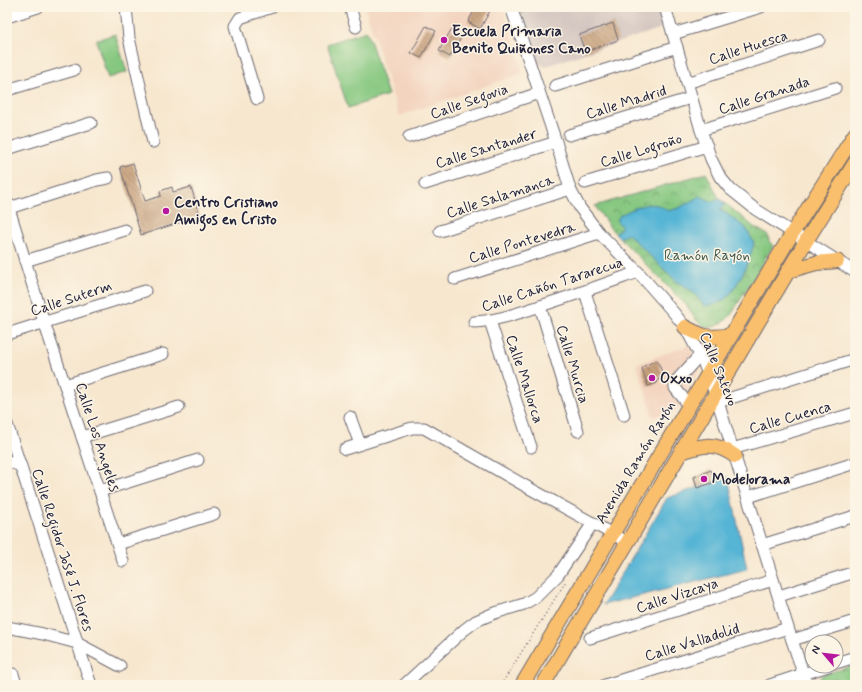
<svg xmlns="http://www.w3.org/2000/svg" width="862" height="692" font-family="Mynerve,sans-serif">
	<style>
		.built { fill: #f3d4bf }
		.industrial { fill: #cfc0bb }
		.grass { fill: #85c780; stroke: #54745e }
		.park { fill: url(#park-crowns); stroke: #54745e }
		.water { fill: #57b5d5; stroke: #3c6c88 }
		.building { fill: url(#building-back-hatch) }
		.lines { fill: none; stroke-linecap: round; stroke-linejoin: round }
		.minor-casing { stroke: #6d676f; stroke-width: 13 }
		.major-casing { stroke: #6d676f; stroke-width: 16 }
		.path { stroke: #6d676f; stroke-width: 1.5; stroke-dasharray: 1 3; stroke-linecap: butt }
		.minor { stroke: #fff; stroke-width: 11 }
		.major { stroke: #f9bf6d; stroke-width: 14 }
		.poi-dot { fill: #b5179e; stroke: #fcf5e5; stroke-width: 1.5 }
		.labels { text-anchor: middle; stroke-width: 3; stroke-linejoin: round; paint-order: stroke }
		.poi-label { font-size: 15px; font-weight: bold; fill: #22223b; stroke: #fcf5e5; text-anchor: start }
		.street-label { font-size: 15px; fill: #22223b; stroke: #fcf5e5 }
		.park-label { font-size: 15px; fill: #455c53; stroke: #fcf5e5 }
	</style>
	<defs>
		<pattern id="park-crowns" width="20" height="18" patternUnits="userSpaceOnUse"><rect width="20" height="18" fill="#85c780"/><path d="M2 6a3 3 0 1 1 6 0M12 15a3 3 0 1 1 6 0" fill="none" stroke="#6ca16a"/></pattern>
		<pattern id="building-back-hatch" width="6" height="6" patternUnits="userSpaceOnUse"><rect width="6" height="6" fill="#c8a17d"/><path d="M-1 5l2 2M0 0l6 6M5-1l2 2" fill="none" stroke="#a28368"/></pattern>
	</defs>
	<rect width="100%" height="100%" fill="#fcf5e5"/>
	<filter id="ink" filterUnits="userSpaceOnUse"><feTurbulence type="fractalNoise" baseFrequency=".025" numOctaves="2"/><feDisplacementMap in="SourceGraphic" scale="8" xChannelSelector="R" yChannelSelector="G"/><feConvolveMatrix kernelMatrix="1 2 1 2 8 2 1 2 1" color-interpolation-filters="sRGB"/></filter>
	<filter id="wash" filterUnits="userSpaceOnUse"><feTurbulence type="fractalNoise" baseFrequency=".012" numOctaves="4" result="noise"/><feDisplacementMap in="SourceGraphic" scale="16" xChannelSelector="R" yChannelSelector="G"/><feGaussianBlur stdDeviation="0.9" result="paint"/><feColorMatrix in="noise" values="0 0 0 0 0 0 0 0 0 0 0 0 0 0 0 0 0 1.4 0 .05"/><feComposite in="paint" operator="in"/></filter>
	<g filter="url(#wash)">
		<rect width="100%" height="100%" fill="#f7e7cf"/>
		<!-- built -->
		<g class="built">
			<polygon points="365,7 503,7 523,73 399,116"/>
			<polygon points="689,345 700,369 678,408 673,412 653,417 637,364"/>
		</g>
		<!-- industrial -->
		<polygon class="industrial" points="540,7 661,7 665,18 659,29 543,67 543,64 536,65 520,13"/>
		<!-- grass -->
		<g class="grass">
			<polygon points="367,31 388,95 348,108 327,44"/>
			<polygon points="115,34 127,72 108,78 96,40"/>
		</g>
		<!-- park -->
		<g class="park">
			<polygon points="518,7 540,7 520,13"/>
			<path d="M706,173L719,198L754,227L768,235L769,241L773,246L731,315C712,335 699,329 688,307L611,229L595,206Z"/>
			<polygon points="855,665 855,685 818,685 817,682 822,675"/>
		</g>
		<!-- water -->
		<g class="water">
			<path d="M700,196L713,202L719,198L725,204L720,209L746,228L754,243C750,259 737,292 722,301C716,305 711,305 704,306L693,292L676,281L628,234L620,238L615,233L622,227L617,221L620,215C631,210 644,202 657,205C661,206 665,209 668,211L679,208Z"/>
			<polygon points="728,477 747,569 603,605 667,498"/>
		</g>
		<g id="blocks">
			<!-- building -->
			<g class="building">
				<polygon points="476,7 492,7 480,29 468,22"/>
				<polygon points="613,23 618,40 585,52 579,35"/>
				<polygon points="426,26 436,31 421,58 411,53"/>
				<polygon points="451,30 462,36 450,57 439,51"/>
				<polygon points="133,163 145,201 161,196 160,191 172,187 173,192 191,187 200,216 141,235 120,167"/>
				<polygon points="657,360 662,372 657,383 648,386 642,369 644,366"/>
				<polygon points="711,470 715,482 697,488 694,477"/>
			</g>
		</g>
	</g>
	<g filter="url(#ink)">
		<use href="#blocks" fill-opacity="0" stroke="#6d676f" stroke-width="1"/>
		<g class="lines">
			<!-- minor casing -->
			<g class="minor-casing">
				<g id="minor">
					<polyline points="126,7 129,38 153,142"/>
					<polyline points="350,7 356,27"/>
					<polyline points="511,7 556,142 570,189 580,208 599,233 638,272 674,313 685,327 703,361 718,402 788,628 807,685"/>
					<polyline points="665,7 701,130 711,159 720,177 730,189 755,209 855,272"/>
					<polyline points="7,17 38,7"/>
					<polyline points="673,34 761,7"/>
					<polyline points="687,83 819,40"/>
					<polyline points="555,86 677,47"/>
					<polyline points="7,90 74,70"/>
					<polyline points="257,99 235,26 240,18 272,7"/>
					<polyline points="701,130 835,88"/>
					<polyline points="569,135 691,98"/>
					<polyline points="409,137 539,93"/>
					<polyline points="7,149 91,123"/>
					<polyline points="585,183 707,146"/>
					<polyline points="425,184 556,142"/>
					<polyline points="7,202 44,322 123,561"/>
					<polyline points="9,208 97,180 108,178"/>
					<polyline points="440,231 570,189"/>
					<polyline points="25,261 125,230"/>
					<polyline points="455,279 599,233"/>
					<polyline points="585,292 624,415"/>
					<polyline points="540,306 578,431"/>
					<polyline points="490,321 531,447"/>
					<path d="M474,322C494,321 512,315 531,309C567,298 602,285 638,272"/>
					<polyline points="7,334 145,291"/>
					<polyline points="65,385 163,354"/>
					<polyline points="718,402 855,359"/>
					<polyline points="689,405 675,388 675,384 677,380 700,355"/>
					<polyline points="350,417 360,444"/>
					<polyline points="7,424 91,685"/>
					<polyline points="82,437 179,407"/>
					<polyline points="345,449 412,428 424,428 529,488 627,542"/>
					<polyline points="732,449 855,413"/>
					<polyline points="7,461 21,466"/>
					<polyline points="100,491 198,460"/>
					<polyline points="748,497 855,463"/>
					<polyline points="118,544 214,514"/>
					<polyline points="762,545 855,516"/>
					<polyline points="779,596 855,572"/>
					<polyline points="7,627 43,634 77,643 120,666"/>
					<polyline points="590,638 773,580"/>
					<polyline points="792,640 855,621"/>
					<polyline points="836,663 855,657"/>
					<polyline points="13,674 16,685"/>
					<polyline points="404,685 464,630 476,621 492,614 524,604 536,597 558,575 593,523"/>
					<polyline points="605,685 788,628"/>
					<polyline points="770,685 828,666"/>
				</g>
			</g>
			<!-- major casing -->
			<g class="major-casing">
				<g id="major">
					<polyline points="788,271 816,263 837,261"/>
					<path d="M685,327C703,337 710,339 731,335"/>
					<path d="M681,452C703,445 714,441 735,456"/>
					<polyline points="522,685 793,232 855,134"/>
					<polyline points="543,685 806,241 855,163"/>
				</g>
			</g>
			<!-- path -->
			<polyline class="path" points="501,685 566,581"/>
			<!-- minor -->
			<use href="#minor" class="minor"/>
			<!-- major -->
			<use href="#major" class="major"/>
		</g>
	</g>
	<!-- markers -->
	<g class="poi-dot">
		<circle cx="444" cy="40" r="4"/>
		<circle cx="166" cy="211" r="4"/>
		<circle cx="652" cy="378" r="4"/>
		<circle cx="704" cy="479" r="4"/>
	</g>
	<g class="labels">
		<!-- poi labels -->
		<g class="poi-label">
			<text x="452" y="36">Escuela Primaria<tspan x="452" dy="17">Benito Quiñones Cano</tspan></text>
			<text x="174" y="207">Centro Cristiano<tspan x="174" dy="17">Amigos en Cristo</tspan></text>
			<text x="660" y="383">Oxxo</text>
			<text x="712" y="484">Modelorama</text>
		</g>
		<!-- street labels -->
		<g class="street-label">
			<text transform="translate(748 47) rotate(-18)" y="5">Calle Huesca</text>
			<text transform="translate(764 95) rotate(-18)" y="5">Calle Granada</text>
			<text transform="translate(469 101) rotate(-19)" y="5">Calle Segovia</text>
			<text transform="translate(626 102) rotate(-17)" y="5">Calle Madrid</text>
			<text transform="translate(486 148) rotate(-17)" y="5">Calle Santander</text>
			<text transform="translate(641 150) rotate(-17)" y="5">Calle Logroño</text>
			<text transform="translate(500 196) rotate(-18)" y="5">Calle Salamanca</text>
			<text transform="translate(522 242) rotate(-17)" y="5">Calle Pontevedra</text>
			<text transform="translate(552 284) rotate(-18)" y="5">Calle Cañón Tararecua</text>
			<text transform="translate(71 298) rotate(-18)" y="5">Calle Suterm</text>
			<text transform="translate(573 364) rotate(73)" y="5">Calle Murcia</text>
			<text transform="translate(719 369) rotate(68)" y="5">Calle Satevo</text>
			<text transform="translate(525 379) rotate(72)" y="5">Calle Mallorca</text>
			<text transform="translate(790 417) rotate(-16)" y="5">Calle Cuenca</text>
			<text transform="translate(98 437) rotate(72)" y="5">Calle Los Angeles</text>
			<text transform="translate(635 462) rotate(-59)" y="5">Avenida Ramón Rayón</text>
			<text transform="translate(63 550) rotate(72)" y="5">Calle Regidor José J. Flores</text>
			<text transform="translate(677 595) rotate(-18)" y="5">Calle Vizcaya</text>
			<text transform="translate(692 642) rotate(-17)" y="5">Calle Valladolid</text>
		</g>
		<!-- park labels -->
		<g class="park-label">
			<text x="707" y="260">Ramón Rayón</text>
		</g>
	</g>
	<!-- margin -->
	<rect width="862" height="692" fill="none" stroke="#fcf5e5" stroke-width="24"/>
	<!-- north arrow -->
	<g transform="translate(824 654) rotate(298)"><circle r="19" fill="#fcf5e5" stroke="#a5a1a1"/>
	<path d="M0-3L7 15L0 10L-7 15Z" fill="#b5179e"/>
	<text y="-6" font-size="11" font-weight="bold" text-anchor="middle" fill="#22223b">N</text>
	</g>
</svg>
